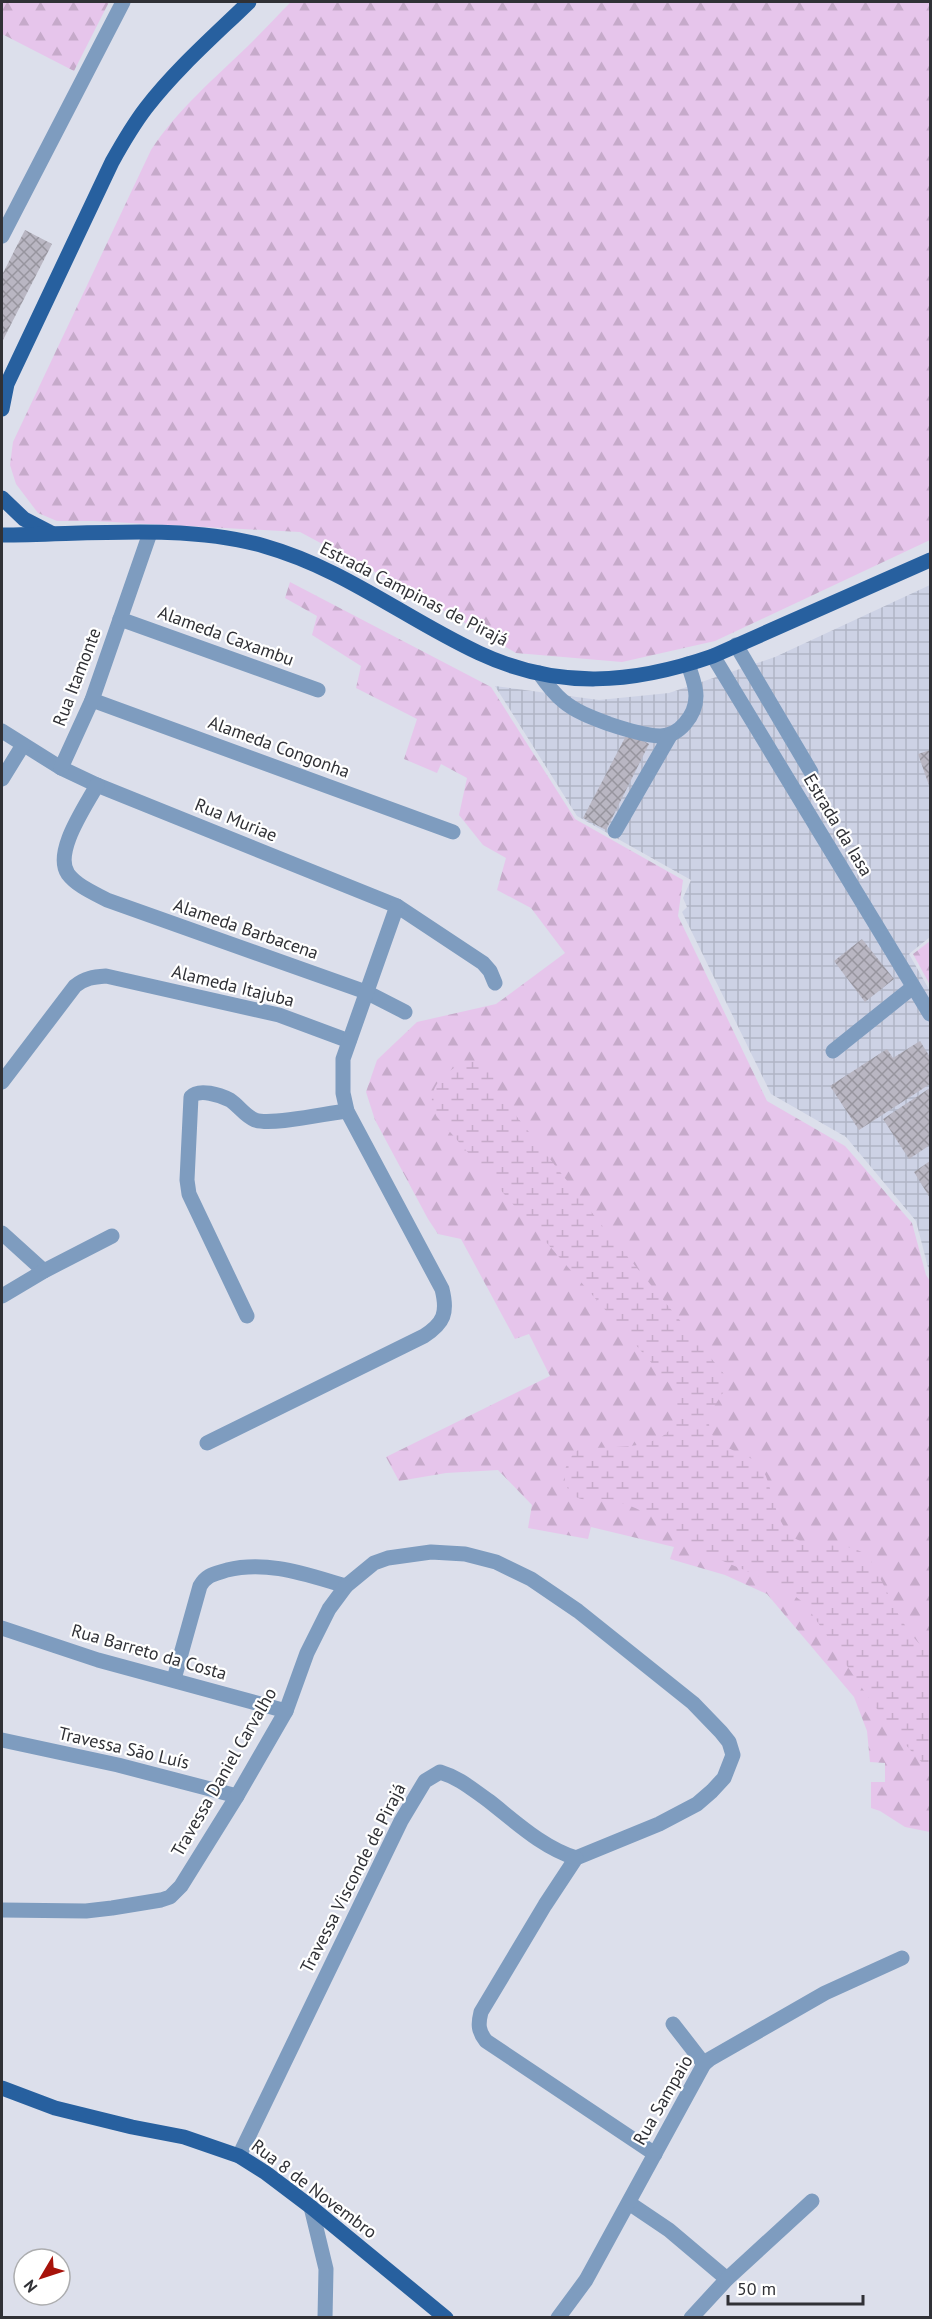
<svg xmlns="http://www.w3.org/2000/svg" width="932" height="2319" font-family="'PT Sans',sans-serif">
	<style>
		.industrial { fill: url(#industrial-grid) }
		.forest { fill: url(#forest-firs) }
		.wetland { fill: url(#wetland-marsh) }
		.building { fill: url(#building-cross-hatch) }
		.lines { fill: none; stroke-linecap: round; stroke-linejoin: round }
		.minor { stroke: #7e9cbf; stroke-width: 15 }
		.major { stroke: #27609f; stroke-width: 15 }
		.labels { text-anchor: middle; stroke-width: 4.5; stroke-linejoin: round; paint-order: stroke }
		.street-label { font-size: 18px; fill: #303136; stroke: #fff }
	</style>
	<defs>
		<pattern id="industrial-grid" width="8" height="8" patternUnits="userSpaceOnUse" patternTransform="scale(1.5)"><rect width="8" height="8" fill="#cdd2e5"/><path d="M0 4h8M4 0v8" fill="none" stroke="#b0b5c5"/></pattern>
		<pattern id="forest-firs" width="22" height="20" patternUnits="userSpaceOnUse" patternTransform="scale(1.5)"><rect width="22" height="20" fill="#e6c5eb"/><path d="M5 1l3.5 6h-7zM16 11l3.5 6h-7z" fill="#c6aaca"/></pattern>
		<pattern id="wetland-marsh" width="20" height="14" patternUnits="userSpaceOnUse" patternTransform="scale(1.5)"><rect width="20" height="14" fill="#e6c5eb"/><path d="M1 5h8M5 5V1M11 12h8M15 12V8" fill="none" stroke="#c6aaca"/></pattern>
		<pattern id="building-cross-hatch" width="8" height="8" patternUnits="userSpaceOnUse" patternTransform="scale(1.5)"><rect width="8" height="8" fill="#b9b6c2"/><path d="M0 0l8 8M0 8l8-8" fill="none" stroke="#97959e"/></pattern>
	</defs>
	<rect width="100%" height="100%" fill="#dcdfeb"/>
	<!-- industrial -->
	<polygon class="industrial" points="930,585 930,937 909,954 930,991 930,1275 916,1221 846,1137 771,1094 682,912 687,907 683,898 691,880 577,816 495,686 599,700 669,693 775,657"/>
	<!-- forest -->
	<g class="forest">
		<polygon points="2,2 109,2 74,71 2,34"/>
		<path d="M291,2H930V540L715,641L622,662L516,653L416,594L300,532L93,521H57L38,513L16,484L10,465L13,442L151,150C178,109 214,79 249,45C263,31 277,16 291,2Z"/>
		<polygon points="290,582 491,687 575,819 683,880 678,916 767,1101 845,1146 912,1223 926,1275 930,1281 930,1832 905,1827 880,1811 871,1808 871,1782 885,1782 885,1763 870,1762 867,1731 854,1697 767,1594 725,1575 670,1559 674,1547 591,1527 588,1539 528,1528 532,1505 498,1470 446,1473 399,1481 386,1457 550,1376 529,1334 515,1339 461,1239 438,1234 428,1219 375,1120 366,1092 377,1060 417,1022 496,1004 565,953 531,908 497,890 506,858 483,845 459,815 467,778 441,764 437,773 404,759 417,719 356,688 361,666 312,635 317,616 285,598"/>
		<polygon points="930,941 930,985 913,954"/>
	</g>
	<!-- wetland -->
	<path class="wetland" d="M466,1062C486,1061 496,1063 493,1086L600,1223L724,1374L727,1385C721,1400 705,1412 710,1430C717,1453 752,1450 763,1470C774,1490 774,1526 796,1539C817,1551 846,1539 866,1555C873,1562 878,1574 882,1582C896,1609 906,1635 930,1653V1770C881,1724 844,1659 805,1604C773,1577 728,1566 691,1546C681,1540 674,1530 664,1522C653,1515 626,1504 614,1500C599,1496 582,1506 570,1492C559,1478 566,1458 579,1449C623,1445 688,1455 676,1391L437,1117C435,1113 432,1108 432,1104C430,1083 450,1068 466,1062Z"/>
	<!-- building -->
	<g class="building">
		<polygon points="25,230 52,244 2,342 2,275"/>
		<polygon points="628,732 649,744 606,830 583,818"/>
		<polygon points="930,750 930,788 918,754"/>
		<polygon points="862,939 894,979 865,1002 834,961"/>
		<polygon points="920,1041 930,1057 930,1084 859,1130 830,1086 887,1049 893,1058"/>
		<polygon points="930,1088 930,1145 909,1159 883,1119"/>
		<polygon points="930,1161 930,1198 914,1172"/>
	</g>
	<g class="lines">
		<!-- minor -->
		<g class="minor">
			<polyline points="2,236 123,2"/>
			<polyline points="120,619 318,690"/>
			<polyline points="736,645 811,772"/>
			<polyline points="713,656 930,1014"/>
			<path d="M539,673C546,683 553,693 563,701C576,712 593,718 609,724C624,729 642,735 659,736C679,737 696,715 696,696C696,685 691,674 688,664"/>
			<polyline points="92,700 453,832"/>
			<polyline points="2,731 61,768 97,785 397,906 483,963 490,971 495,983"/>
			<polyline points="61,768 92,700 150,533"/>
			<polyline points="2,779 23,745"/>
			<path d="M97,785C86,806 53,852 68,874C77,886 94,893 107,900L366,992L405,1012"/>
			<polyline points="615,831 671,734"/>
			<polyline points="833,1051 913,987"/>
			<path d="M2,1082L75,986C85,978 93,977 106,976L279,1015L349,1041"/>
			<polyline points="2,1233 44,1271"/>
			<polyline points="2,1296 44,1271 112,1236"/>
			<path d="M247,1316L189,1194L187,1180L191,1097C199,1088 220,1095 230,1100C239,1106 245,1116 255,1120C272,1126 327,1113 347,1111"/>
			<path d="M207,1443L424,1336C444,1323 448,1313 442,1289L347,1111L343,1093V1059L397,906"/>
			<polyline points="2,1628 98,1660 286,1711"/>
			<path d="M174,1679L200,1586C207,1574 215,1574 227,1570C268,1560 307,1575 346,1586"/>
			<polyline points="2,1740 118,1765 237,1796"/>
			<path d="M2,1910L86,1911L112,1908L161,1900L170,1897L181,1886L237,1796L286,1711L307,1653L329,1609L346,1586L374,1563L388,1558L431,1552L465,1554L496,1562L531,1579L578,1611L693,1703L721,1732L729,1742L733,1755L724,1778L712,1791L697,1804L659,1824L576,1858L545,1905L481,2012C478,2024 478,2031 486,2041L655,2154"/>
			<polyline points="673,2024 704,2064"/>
			<path d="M239,2156L401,1821L425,1781L440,1772C460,1778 473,1790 489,1801C517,1823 542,1847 576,1858"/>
			<polyline points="629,2203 669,2230 727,2279"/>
			<polyline points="311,2207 326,2269 325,2318"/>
			<polyline points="558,2318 586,2280 704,2064 710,2059 825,1993 902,1958"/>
			<polyline points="691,2318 727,2279 812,2201"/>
		</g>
		<!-- major -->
		<g class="major">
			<path d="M2,409L7,384L112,162C122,144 133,125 146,108C176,69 214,36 249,2"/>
			<polyline points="2,498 24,519 51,533"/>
			<path d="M2,535C83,535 186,523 264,546C345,569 404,618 479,653C558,690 633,684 713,656L930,560"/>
			<polyline points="2,2088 55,2108 132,2127 184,2137 239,2156 266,2173 311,2207 446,2318"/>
		</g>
	</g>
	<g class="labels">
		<!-- street labels -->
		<g class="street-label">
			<text transform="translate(414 594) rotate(27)" y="6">Estrada Campinas de Pirajá</text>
			<text transform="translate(226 636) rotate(20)" y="6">Alameda Caxambu</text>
			<text transform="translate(77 677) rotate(-69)" y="6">Rua Itamonte</text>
			<text transform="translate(279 747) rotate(20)" y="6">Alameda Congonha</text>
			<text transform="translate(236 820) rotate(22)" y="6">Rua Muriae</text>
			<text transform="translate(838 825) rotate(59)" y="6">Estrada da Iasa</text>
			<text transform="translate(246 929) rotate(19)" y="6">Alameda Barbacena</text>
			<text transform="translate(233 986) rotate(14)" y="6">Alameda Itajuba</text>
			<text transform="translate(149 1652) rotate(16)" y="6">Rua Barreto da Costa</text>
			<text transform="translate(124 1748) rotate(13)" y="6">Travessa São Luís</text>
			<text transform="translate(224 1772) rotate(-60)" y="6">Travessa Daniel Carvalho</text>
			<text transform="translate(353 1878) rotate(-63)" y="6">Travessa Visconde de Pirajá</text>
			<text transform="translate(663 2100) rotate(-60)" y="6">Rua Sampaio</text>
			<text transform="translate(314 2189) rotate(37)" y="6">Rua 8 de Novembro</text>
		</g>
	</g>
	<!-- border -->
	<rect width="932" height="2319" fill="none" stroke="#303136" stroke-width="6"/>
	<!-- north arrow -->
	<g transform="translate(42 2277) rotate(231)"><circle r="28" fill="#ffffff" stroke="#acadaf" stroke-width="1.5"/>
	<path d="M0-4.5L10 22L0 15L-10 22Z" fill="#a7130b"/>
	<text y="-9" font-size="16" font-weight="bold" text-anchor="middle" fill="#303136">N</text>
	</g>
	<!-- scale -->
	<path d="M728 2295v9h135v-9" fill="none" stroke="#303136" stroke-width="3"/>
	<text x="737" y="2295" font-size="18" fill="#303136" stroke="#ffffff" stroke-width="4.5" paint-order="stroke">50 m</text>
</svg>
